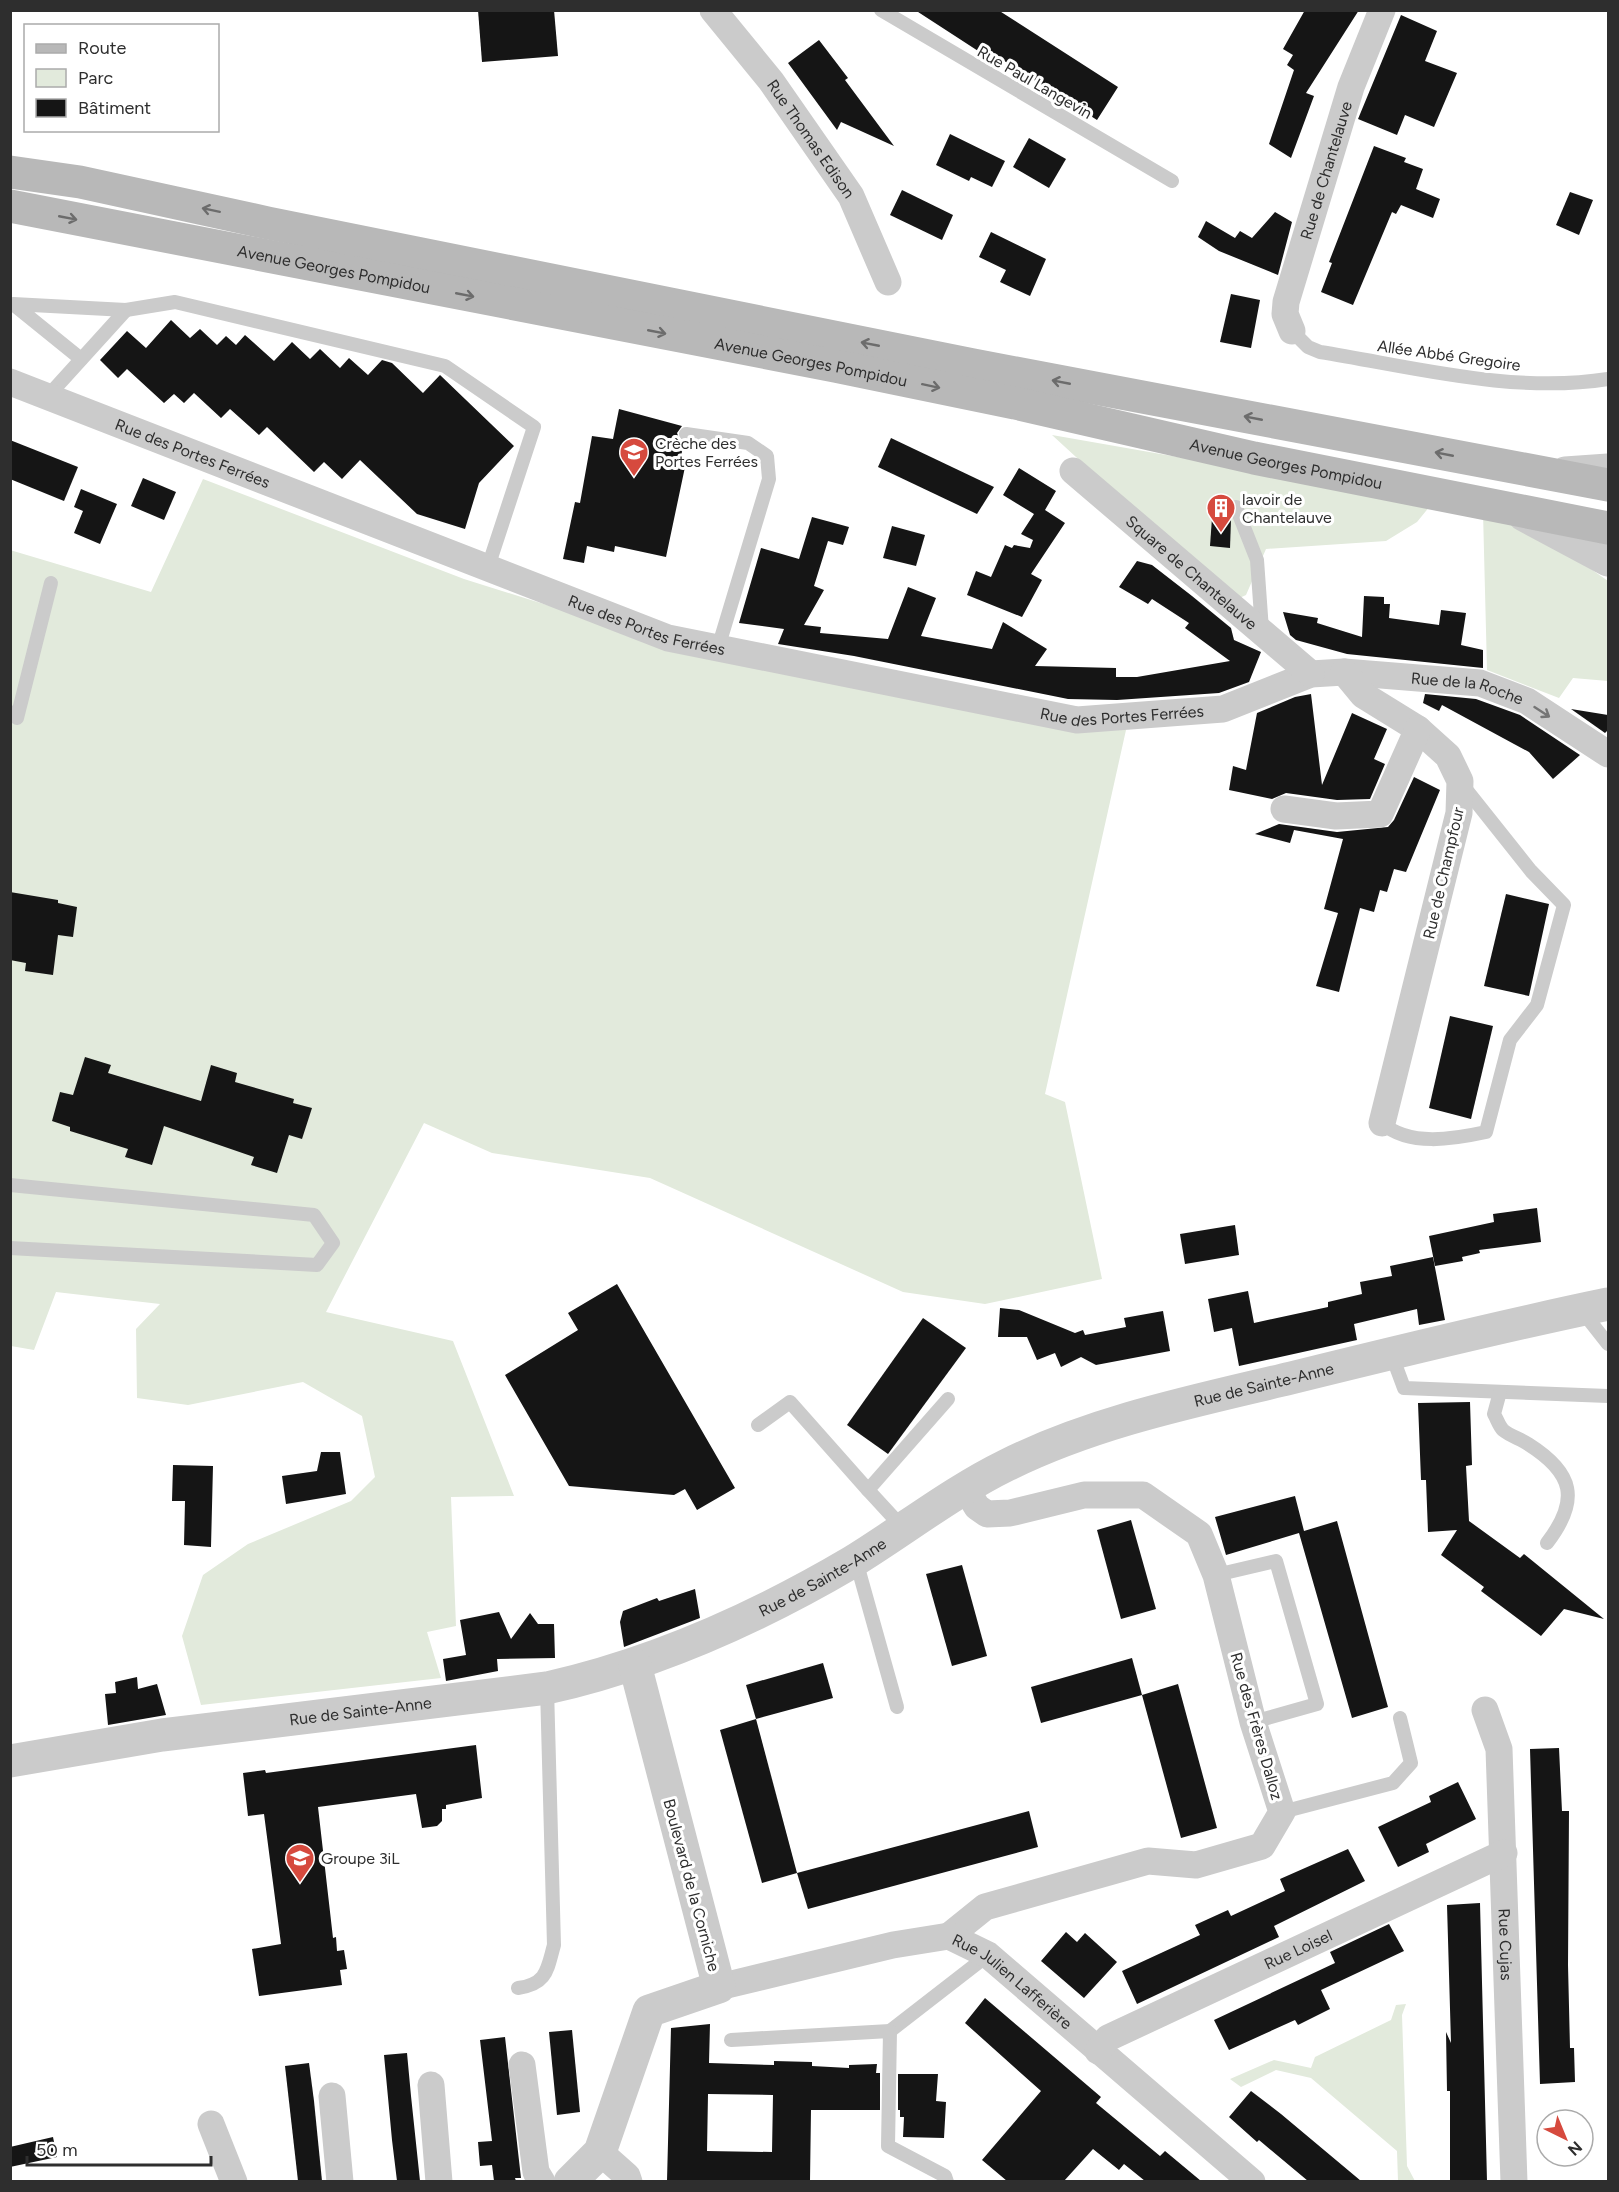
<svg xmlns="http://www.w3.org/2000/svg" width="1619" height="2192" font-family="Figtree,sans-serif">
	<style>
		.green { fill: #e2eadc }
		.building { fill: #151515; fill-rule: evenodd }
		.lines { fill: none; stroke-linecap: round; stroke-linejoin: round }
		.service { stroke: #cbcbcb; stroke-width: 14 }
		.minor { stroke: #cbcbcb; stroke-width: 27 }
		.tertiary { stroke: #cbcbcb; stroke-width: 33 }
		.secondary { stroke: #b8b8b8; stroke-width: 33 }
		.oneway { stroke: #6c6c6c }
		.oneway2 { stroke: #757575 }
		.labels { text-anchor: middle; stroke-width: 6; stroke-linejoin: round; paint-order: stroke }
		.street-label { font-size: 16px; fill: #2e2e2e; stroke: #fff }
		.poi-label { font-size: 16px; fill: #2e2e2e; stroke: #fff; text-anchor: start }
	</style>
	<rect width="100%" height="100%" fill="#fff"/>
	<!-- green -->
	<g class="green">
		<polygon points="1052,435 1350,487 1430,506 1417,522 1386,541 1266,549 1246,595 1233,601"/>
		<polygon points="203,479 464,579 728,662 1064,727 1126,730 1045,1094 1065,1102 1102,1279 985,1304 903,1292 650,1178 492,1153 424,1123 326,1312 453,1341 514,1496 451,1497 456,1626 427,1632 441,1678 201,1705 182,1636 203,1575 248,1544 351,1501 375,1477 362,1416 303,1382 188,1405 137,1398 136,1329 160,1304 56,1292 34,1350 11,1346 10,550 151,592"/>
		<polygon points="1483,512 1544,536 1608,581 1608,681 1573,678 1559,698 1487,670"/>
		<polygon points="1406,2004 1402,2015 1407,2166 1415,2181 1398,2181 1397,2151 1311,2078 1276,2070 1241,2087 1230,2079 1274,2060 1311,2068 1315,2057 1391,2020 1396,2005"/>
	</g>
	<!-- building -->
	<g class="building">
		<polygon points="478,10 554,10 558,56 482,62"/>
		<polygon points="915,10 998,10 1118,87 1097,120 995,55 992,60"/>
		<polygon points="1305,10 1359,10 1306,93 1314,96 1291,158 1269,144 1294,70 1287,65 1293,55 1283,49"/>
		<polygon points="1401,15 1437,31 1425,61 1457,73 1434,127 1405,115 1397,135 1358,119"/>
		<polygon points="819,40 848,78 845,80 894,146 841,122 837,130 788,63"/>
		<polygon points="950,134 1005,161 992,187 971,177 969,181 936,165"/>
		<polygon points="1029,138 1066,159 1049,188 1013,167"/>
		<polygon points="1374,146 1406,158 1404,162 1423,169 1416,189 1440,199 1433,218 1401,205 1396,214 1392,212 1353,305 1321,292 1332,263 1329,262"/>
		<polygon points="902,190 953,215 942,240 890,215"/>
		<polygon points="1570,192 1593,200 1579,235 1556,225"/>
		<polygon points="1275,212 1292,222 1278,275 1219,251 1198,237 1206,221 1235,238 1240,231 1252,238"/>
		<polygon points="991,232 1046,259 1030,296 1000,282 1006,270 979,257"/>
		<polygon points="1231,294 1260,300 1251,348 1220,342"/>
		<polygon points="171,320 190,338 200,329 217,345 226,336 236,345 245,335 274,361 292,342 310,359 320,349 340,368 349,358 368,375 382,360 392,363 423,393 440,375 514,446 479,483 465,529 417,514 360,460 342,479 324,462 314,472 267,427 259,435 230,409 221,418 194,393 184,403 174,394 164,403 127,369 118,378 100,360 127,331 146,348"/>
		<polygon points="619,409 682,426 677,433 680,441 684,443 679,465 685,467 666,557 615,546 614,552 587,546 584,563 563,559 575,502 580,503 592,436 613,439"/>
		<polygon points="891,438 994,487 977,514 878,467"/>
		<polygon points="10,440 78,467 64,501 10,479"/>
		<polygon points="1019,468 1056,491 1045,510 1065,523 1031,574 1042,580 1022,617 967,595 976,571 991,577 1005,545 1012,548 1014,545 1030,548 1033,540 1021,534 1034,514 1003,495"/>
		<polygon points="143,478 176,492 164,520 131,506"/>
		<polygon points="81,489 117,504 100,544 74,533 83,511 74,507"/>
		<polygon points="812,517 849,527 843,545 828,541 814,586 824,590 804,625 821,627 820,633 888,639 908,587 936,598 921,636 992,649 1003,622 1047,649 1035,666 1116,668 1116,677 1137,677 1230,661 1185,628 1189,623 1152,599 1148,604 1119,587 1137,561 1152,565 1192,596 1231,628 1234,640 1261,652 1249,682 1219,693 1117,700 1068,699 854,656 778,644 784,629 739,623 761,548 799,559"/>
		<polygon points="1212,518 1231,520 1230,548 1210,546"/>
		<polygon points="892,526 925,535 916,566 883,558"/>
		<polygon points="1364,596 1384,597 1384,604 1390,604 1389,618 1439,625 1441,610 1466,613 1461,645 1483,650 1483,668 1347,654 1296,640 1290,635 1283,612 1318,618 1317,623 1362,637"/>
		<polygon points="1311,694 1322,785 1352,713 1387,729 1374,759 1385,764 1370,799 1337,800 1286,793 1272,799 1229,790 1233,766 1246,770 1257,713 1295,697"/>
		<polygon points="1425,694 1476,699 1520,715 1580,755 1553,779 1529,752 1442,705 1439,711 1423,703"/>
		<polygon points="1571,709 1608,715 1608,730 1605,733"/>
		<polygon points="1414,777 1440,790 1406,872 1394,869 1387,892 1380,890 1374,912 1360,908 1339,992 1316,986 1338,913 1324,909 1343,839 1294,830 1290,843 1255,834 1279,824 1337,832 1388,827 1394,820"/>
		<polygon points="10,892 58,900 58,903 77,907 73,937 58,935 53,975 25,971 26,963 10,960"/>
		<polygon points="1506,894 1549,904 1529,996 1484,986"/>
		<polygon points="1450,1016 1493,1026 1471,1119 1429,1108"/>
		<polygon points="85,1057 111,1065 108,1073 201,1101 211,1065 237,1073 235,1082 294,1099 293,1103 312,1108 302,1139 289,1135 277,1173 251,1165 254,1157 164,1126 152,1165 125,1157 128,1149 70,1131 70,1127 52,1121 60,1092 73,1095"/>
		<polygon points="1537,1208 1541,1242 1479,1250 1480,1253 1462,1257 1463,1261 1435,1266 1429,1236 1494,1222 1493,1214"/>
		<polygon points="1235,1225 1239,1255 1185,1264 1180,1234"/>
		<polygon points="1433,1257 1445,1320 1419,1325 1417,1309 1354,1324 1357,1340 1239,1366 1232,1328 1214,1332 1208,1299 1248,1291 1254,1323 1328,1307 1328,1302 1362,1294 1360,1282 1392,1276 1390,1266"/>
		<polygon points="617,1284 735,1488 697,1510 685,1489 674,1495 569,1486 505,1375 578,1330 568,1313"/>
		<polygon points="1000,1308 1019,1310 1075,1333 1083,1330 1085,1335 1126,1327 1124,1318 1163,1311 1170,1351 1096,1365 1081,1357 1061,1367 1055,1353 1037,1360 1027,1337 998,1337"/>
		<polygon points="923,1318 966,1348 888,1454 847,1425"/>
		<polygon points="1470,1402 1472,1465 1466,1466 1469,1521 1520,1558 1524,1554 1604,1619 1564,1609 1541,1636 1481,1591 1484,1587 1441,1555 1457,1530 1428,1532 1426,1480 1421,1480 1418,1403"/>
		<polygon points="321,1452 340,1452 346,1494 286,1504 282,1476 317,1471"/>
		<polygon points="173,1465 213,1466 211,1547 184,1545 185,1501 172,1501"/>
		<polygon points="1295,1496 1304,1531 1337,1521 1388,1707 1352,1718 1299,1533 1226,1555 1215,1517"/>
		<polygon points="1131,1520 1156,1609 1121,1619 1097,1530"/>
		<polygon points="962,1565 987,1656 952,1666 926,1574"/>
		<polygon points="695,1589 700,1618 624,1647 620,1622 623,1611 657,1598 659,1601"/>
		<polygon points="499,1612 511,1639 530,1613 538,1624 554,1624 555,1658 497,1659 498,1671 446,1681 443,1659 466,1655 460,1620"/>
		<polygon points="1132,1658 1142,1695 1041,1723 1031,1687"/>
		<polygon points="823,1663 833,1698 756,1719 746,1685"/>
		<polygon points="137,1677 138,1689 157,1684 166,1715 108,1725 105,1694 116,1693 115,1682"/>
		<polygon points="1178,1684 1217,1828 1181,1838 1142,1695"/>
		<polygon points="756,1719 797,1873 762,1883 720,1730"/>
		<polygon points="476,1745 482,1798 446,1805 446,1809 442,1809 442,1821 437,1826 422,1828 416,1794 318,1807 333,1938 336,1937 337,1951 344,1950 347,1969 340,1970 342,1985 259,1996 252,1949 281,1944 264,1814 248,1816 243,1773 265,1770 266,1773"/>
		<polygon points="1559,1748 1562,1811 1569,1811 1568,1965 1570,2048 1574,2048 1575,2082 1540,2084 1530,1749"/>
		<polygon points="1458,1782 1476,1819 1426,1844 1429,1852 1398,1867 1378,1827 1431,1802 1429,1796"/>
		<polygon points="1029,1811 1038,1847 808,1909 797,1873"/>
		<polygon points="1348,1849 1365,1881 1274,1926 1279,1937 1137,2004 1122,1971 1200,1935 1195,1925 1228,1910 1231,1916 1285,1891 1280,1879"/>
		<polygon points="1480,1903 1487,2181 1450,2181 1450,2091 1447,2091 1446,2032 1451,2043 1447,1905"/>
		<polygon points="1389,1924 1404,1951 1321,1990 1330,2009 1298,2025 1295,2020 1229,2050 1214,2020 1335,1963 1330,1952"/>
		<polygon points="1066,1932 1077,1942 1085,1933 1117,1962 1084,1998 1041,1961"/>
		<polygon points="985,1998 1101,2097 1096,2103 1160,2156 1165,2151 1201,2181 1145,2181 1124,2164 1119,2170 1093,2149 1064,2181 1007,2181 982,2160 1041,2091 965,2023"/>
		<path d="M710,2024L709,2063L774,2065V2061L812,2062V2066L849,2068V2065L877,2064L876,2073H880V2110H811L810,2181H667L671,2028ZM708,2094L773,2095L772,2152L707,2151Z"/>
		<polygon points="572,2030 580,2112 557,2115 549,2032"/>
		<polygon points="505,2037 521,2178 515,2178 516,2181 494,2181 492,2165 480,2166 478,2142 492,2141 480,2040"/>
		<polygon points="407,2053 411,2096 420,2181 397,2181 392,2140 384,2055"/>
		<polygon points="309,2063 314,2101 322,2181 298,2181 285,2066"/>
		<polygon points="898,2074 938,2074 936,2101 946,2102 944,2138 903,2137 904,2117 900,2117 900,2110 898,2110"/>
		<polygon points="1251,2091 1281,2114 1361,2181 1308,2181 1259,2140 1257,2142 1229,2117"/>
		<polygon points="53,2137 57,2157 10,2167 10,2147"/>
	</g>
	<g class="lines">
		<!-- service -->
		<g class="service">
			<polyline points="881,10 1172,181"/>
			<path d="M1292,331L1308,347L1320,352C1414,367 1513,394 1608,379"/>
			<polyline points="81,359 13,304 126,310 175,302 445,366 534,427 488,567"/>
			<polyline points="48,396 126,310"/>
			<polyline points="686,434 748,443 767,456 769,479 718,648"/>
			<polyline points="1236,507 1257,560 1262,630"/>
			<polyline points="10,712 17,718 51,583"/>
			<path d="M1382,1123C1409,1147 1454,1139 1486,1132L1510,1040L1537,1005L1564,905L1531,871L1461,783"/>
			<polyline points="10,1185 314,1215 333,1243 317,1265 10,1248"/>
			<polyline points="1582,1311 1608,1344"/>
			<polyline points="1391,1353 1404,1388 1608,1396"/>
			<path d="M1500,1392L1494,1414C1497,1419 1499,1426 1503,1430C1510,1436 1521,1439 1528,1444C1574,1473 1580,1500 1547,1543"/>
			<polyline points="758,1425 790,1402 868,1490"/>
			<polyline points="902,1527 868,1490 948,1399"/>
			<polyline points="853,1561 860,1575 897,1707"/>
			<polyline points="1216,1575 1276,1561 1317,1704 1253,1722"/>
			<polyline points="1282,1812 1393,1783 1411,1763 1400,1718"/>
			<path d="M518,1988C547,1984 547,1970 554,1945L547,1688"/>
			<polyline points="890,2031 988,1955"/>
			<polyline points="731,2040 890,2031 888,2146 945,2176 947,2182"/>
		</g>
		<!-- minor -->
		<g class="minor">
			<path id="s1" d="M713,10L771,81L851,196L888,282"/>
			<path id="s2" d="M1292,331L1285,314L1286,302L1351,87L1382,10"/>
			<path id="s3" d="M10,382L668,638L1077,720L1223,709L1311,674L1344,672L1480,683L1527,701L1608,754"/>
			<polyline points="1565,470 1608,467"/>
			<path id="s4" d="M1073,471L1311,674"/>
			<polyline points="1344,672 1363,695 1418,729 1448,756 1460,781 1459,813 1382,1123"/>
			<polyline points="1284,809 1336,816 1380,814 1418,729"/>
			<path id="s5" d="M1485,1710L1499,1749L1514,2182"/>
			<polyline points="949,1936 985,1907 1148,1861 1196,1865 1262,1846 1282,1812 1253,1722 1216,1575 1199,1534 1143,1495 1084,1495 1010,1513 987,1514 977,1507 966,1489"/>
			<path id="s6" d="M719,1987L893,1945L949,1936L988,1955L1252,2182"/>
			<path id="s7" d="M1098,2051L1108,2038L1504,1853"/>
			<polyline points="522,2065 536,2172 542,2182"/>
			<polyline points="431,2085 439,2182"/>
			<polyline points="332,2096 340,2182"/>
			<polyline points="211,2124 234,2182"/>
			<polyline points="600,2152 627,2176 629,2182"/>
		</g>
		<!-- tertiary -->
		<g class="tertiary">
			<polyline points="1524,515 1608,560"/>
			<path id="s8" d="M10,1761L162,1735L547,1688C654,1664 757,1618 852,1562C904,1530 952,1492 1007,1465C1096,1421 1195,1401 1291,1378C1396,1352 1502,1326 1608,1304"/>
			<polyline points="570,2182 600,2152 649,2011 719,1987 635,1665"/>
		</g>
		<!-- secondary -->
		<g class="secondary">
			<polyline points="10,172 80,182 268,223 973,365 1608,485"/>
			<path id="s9" d="M10,206L835,366L1015,403L1254,458L1608,528"/>
		</g>
	</g>
	<!-- one-way arrows -->
	<defs><path id="oneway-shaft" d="M-6 0H5M1.5-3L5.5 0L1.5 3" fill="none" stroke-width="1.6" stroke-linecap="round" stroke-linejoin="round" transform="scale(1.5)"/></defs>
	<g class="oneway">
		<use href="#oneway-shaft" transform="translate(211 210) rotate(-168)"/>
		<use href="#oneway-shaft" transform="translate(68 218) rotate(11)"/>
		<use href="#oneway-shaft" transform="translate(465 295) rotate(11)"/>
		<use href="#oneway-shaft" transform="translate(657 332) rotate(11)"/>
		<use href="#oneway-shaft" transform="translate(870 344) rotate(-169)"/>
		<use href="#oneway-shaft" transform="translate(1061 382) rotate(-169)"/>
		<use href="#oneway-shaft" transform="translate(931 386) rotate(12)"/>
		<use href="#oneway-shaft" transform="translate(1253 418) rotate(-169)"/>
		<use href="#oneway-shaft" transform="translate(1444 454) rotate(-169)"/>
	</g>
	<use class="oneway2" href="#oneway-shaft" transform="translate(1542 712) rotate(33)"/>
	<!-- icons -->
	<defs>
		<g id="school-pin" transform="scale(1.5)"><path d="M0 17L-7.5 6A9.5 9.5 0 1 1 7.5 6Z" fill="#d64a3e" stroke="#fff"/><path d="M0-5L7-2L0 1L-7-2ZM-4 1L0 2.5L4 1V4Q0 6-4 4Z" fill="#fff"/></g>
		<g id="building-pin" transform="scale(1.5)"><path d="M0 17L-7.5 6A9.5 9.5 0 1 1 7.5 6Z" fill="#d64a3e" stroke="#fff"/><path d="M-4-6H4V6H1V3H-1V6H-4ZM-2.5-4.3h1.7v1.8h-1.7ZM.8-4.3h1.7v1.8H.8ZM-2.5-1h1.7V.8h-1.7ZM.8-1h1.7V.8H.8Z" fill="#fff"/></g>
		<g id="university-pin" transform="scale(1.5)"><path d="M0 17L-7.5 6A9.5 9.5 0 1 1 7.5 6Z" fill="#d64a3e" stroke="#fff"/><path d="M0-5L7-2L0 1L-7-2ZM-4 1L0 2.5L4 1V4Q0 6-4 4Z" fill="#fff"/></g>
	</defs>
	<g fill-rule="evenodd">
		<use href="#school-pin" x="634" y="452"/>
		<use href="#building-pin" x="1221" y="508"/>
		<use href="#university-pin" x="300" y="1858"/>
	</g>
	<g class="labels">
		<!-- street labels -->
		<g class="street-label">
			<text transform="translate(1035 82) rotate(30)" y="6">Rue Paul Langevin</text>
			<text dy="6" stroke="none"><textPath href="#s1" startOffset="162">Rue Thomas Edison</textPath></text>
			<text dy="6" stroke="none"><textPath href="#s2" startOffset="168">Rue de Chantelauve</textPath></text>
			<text dy="6" stroke="none"><textPath href="#s9" startOffset="330">Avenue Georges Pompidou</textPath></text>
			<text transform="translate(1449 355) rotate(8)" y="6">Allée Abbé Gregoire</text>
			<text dy="6" stroke="none"><textPath href="#s9" startOffset="816">Avenue Georges Pompidou</textPath></text>
			<text dy="6" stroke="none"><textPath href="#s3" startOffset="196">Rue des Portes Ferrées</textPath></text>
			<text dy="6" stroke="none"><textPath href="#s9" startOffset="1302">Avenue Georges Pompidou</textPath></text>
			<text dy="6" stroke="none"><textPath href="#s4" startOffset="156">Square de Chantelauve</textPath></text>
			<text dy="6" stroke="none"><textPath href="#s3" startOffset="682">Rue des Portes Ferrées</textPath></text>
			<text dy="6" stroke="none"><textPath href="#s3" startOffset="1522">Rue de la Roche</textPath></text>
			<text dy="6" stroke="none"><textPath href="#s3" startOffset="1168">Rue des Portes Ferrées</textPath></text>
			<text transform="translate(1443 873) rotate(-77)" y="6">Rue de Champfour</text>
			<text dy="6" stroke="none"><textPath href="#s8" startOffset="1326">Rue de Sainte-Anne</textPath></text>
			<text dy="6" stroke="none"><textPath href="#s8" startOffset="840">Rue de Sainte-Anne</textPath></text>
			<text dy="6" stroke="none"><textPath href="#s8" startOffset="354">Rue de Sainte-Anne</textPath></text>
			<text transform="translate(1257 1726) rotate(74)" y="6">Rue des Frères Dalloz</text>
			<text transform="translate(692 1885) rotate(75)" y="6">Boulevard de la Corniche</text>
			<text dy="6" stroke="none"><textPath href="#s5" startOffset="237">Rue Cujas</textPath></text>
			<text dy="6" stroke="none"><textPath href="#s7" startOffset="226">Rue Loisel</textPath></text>
			<text dy="6" stroke="none"><textPath href="#s6" startOffset="314">Rue Julien Lafferière</textPath></text>
		</g>
		<!-- poi labels -->
		<g class="poi-label">
			<text x="655" y="449">Crèche des<tspan x="655" dy="18">Portes Ferrées</tspan></text>
			<text x="1242" y="505">lavoir de<tspan x="1242" dy="18">Chantelauve</tspan></text>
			<text x="321" y="1864">Groupe 3iL</text>
		</g>
	</g>
	<!-- border -->
	<rect width="1619" height="2192" fill="none" stroke="#2e2e2e" stroke-width="24"/>
	<!-- legend -->
	<rect x="24" y="24" width="195" height="108" fill="#ffffff" stroke="#ababab" stroke-width="1.5"/>
	<rect x="36" y="44" width="30" height="9" fill="#b8b8b8" stroke="#ababab" stroke-width="1.5"/>
	<text x="78" y="54" font-size="18" fill="#2e2e2e">Route</text>
	<rect x="36" y="69" width="30" height="18" fill="#e2eadc" stroke="#ababab" stroke-width="1.5"/>
	<text x="78" y="84" font-size="18" fill="#2e2e2e">Parc</text>
	<rect x="36" y="99" width="30" height="18" fill="#151515" stroke="#ababab" stroke-width="1.5"/>
	<text x="78" y="114" font-size="18" fill="#2e2e2e">Bâtiment</text>
	<!-- north arrow -->
	<g transform="translate(1565 2138) rotate(137)"><circle r="28" fill="#ffffff" stroke="#ababab" stroke-width="1.5"/>
	<path d="M0-4.5L10 22L0 15L-10 22Z" fill="#d64a3e"/>
	<text y="-9" font-size="16" font-weight="bold" text-anchor="middle" fill="#2e2e2e">N</text>
	</g>
	<!-- scale -->
	<path d="M27 2156v9h184v-9" fill="none" stroke="#2e2e2e" stroke-width="3"/>
	<text x="36" y="2156" font-size="18" fill="#2e2e2e" stroke="#ffffff" stroke-width="4.5" paint-order="stroke">50 m</text>
</svg>
